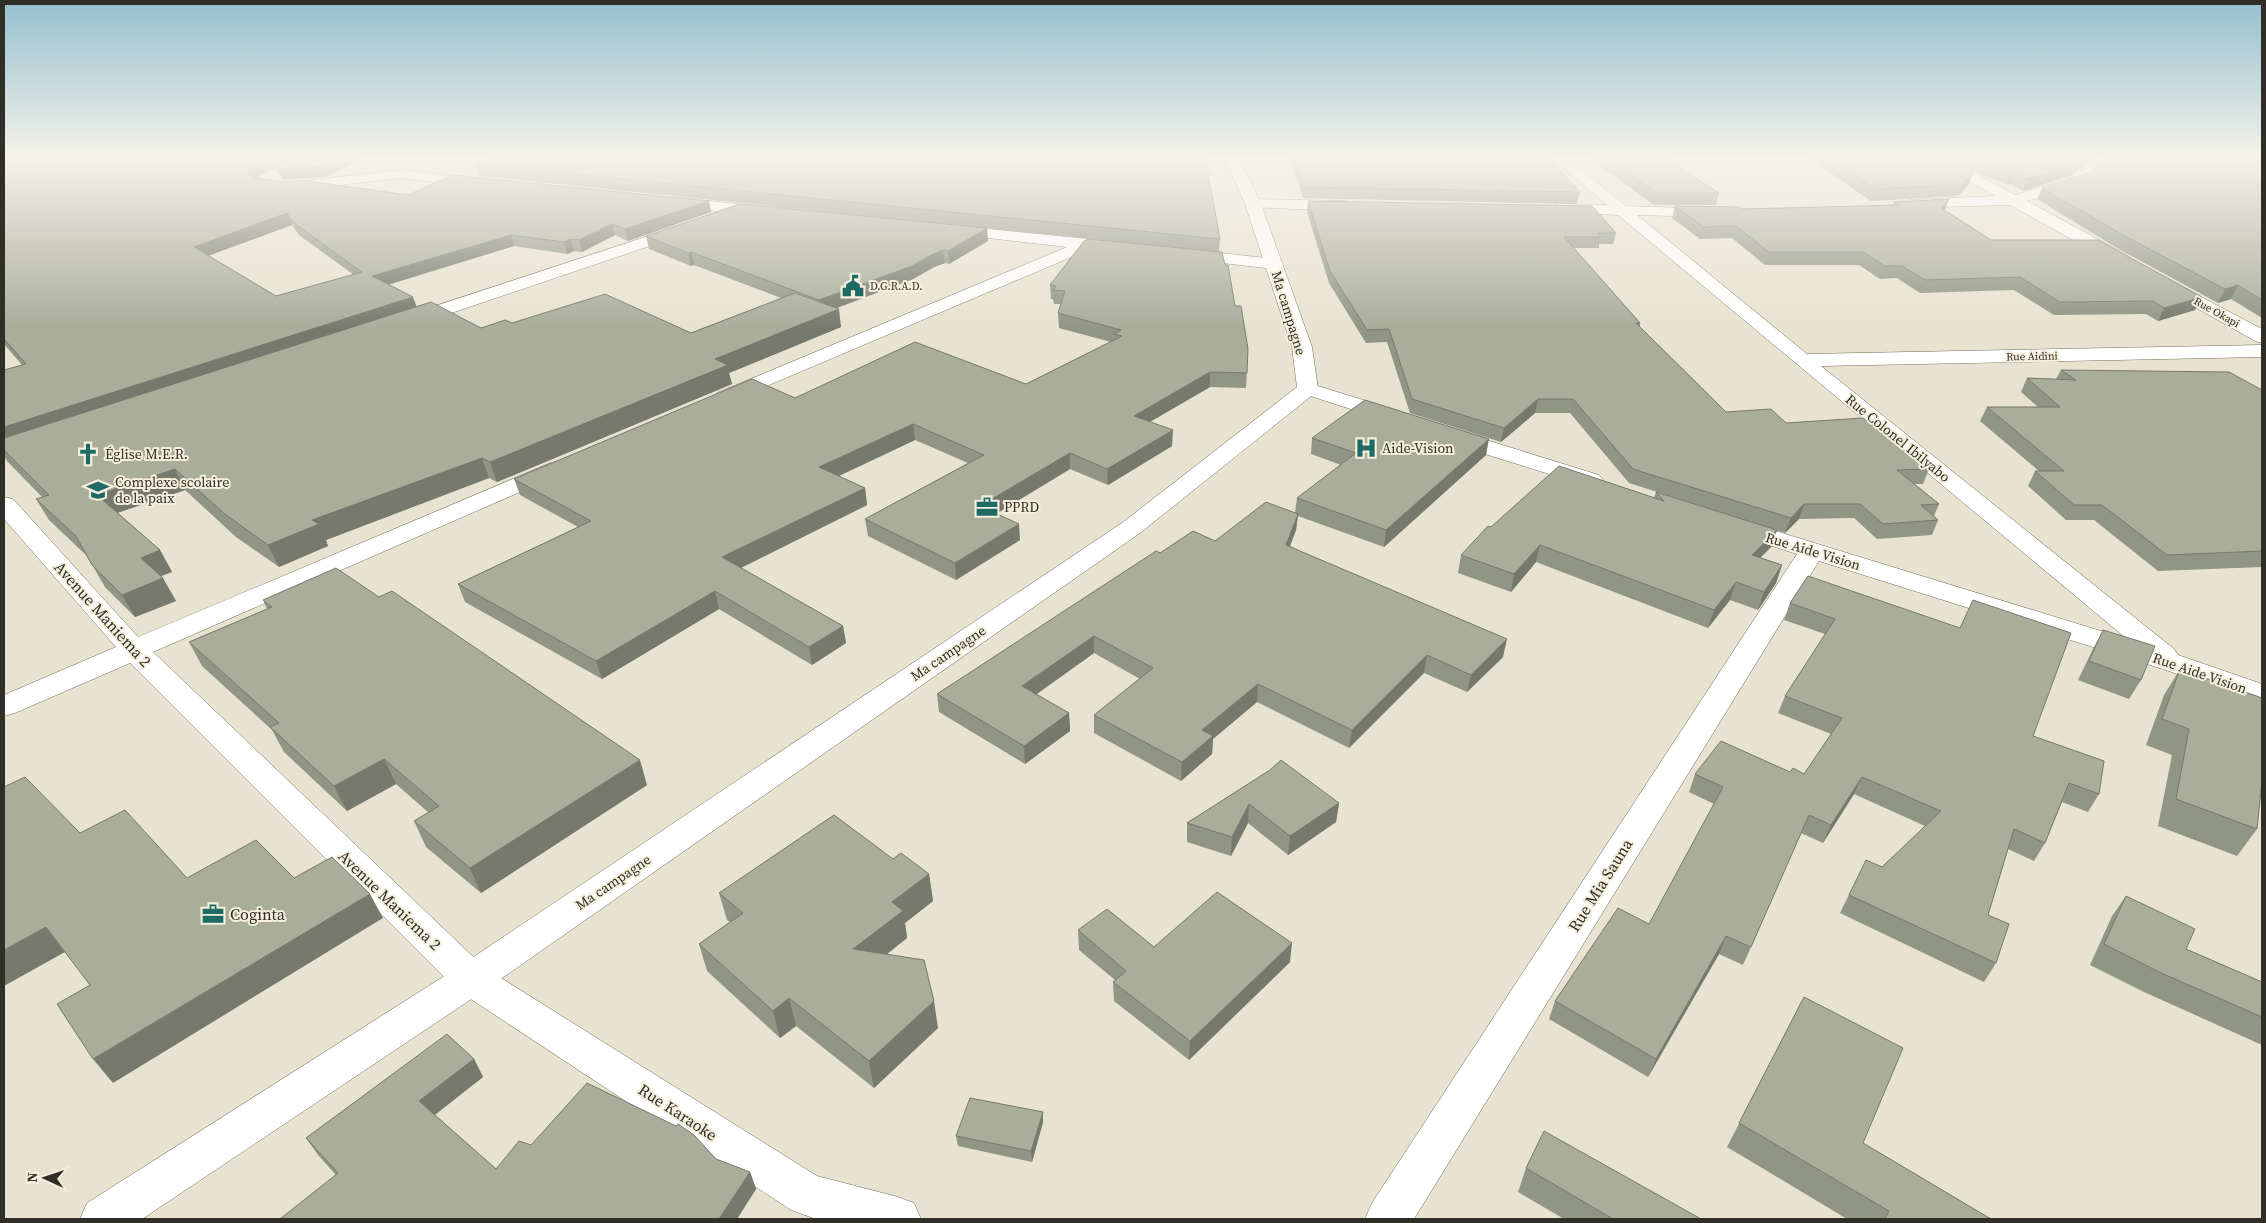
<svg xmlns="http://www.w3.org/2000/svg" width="2266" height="1223" font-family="'Source Serif 4',serif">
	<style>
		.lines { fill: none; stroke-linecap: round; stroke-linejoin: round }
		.minor-casing { stroke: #6f6b59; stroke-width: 1 }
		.tertiary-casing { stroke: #6f6b59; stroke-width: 1 }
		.minor { fill: #fff; fill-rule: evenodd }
		.tertiary { fill: #fff; fill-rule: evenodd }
		.wall { fill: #919584; fill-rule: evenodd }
		.shaded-wall { fill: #76796c }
		.building { fill: #a9ad9a; stroke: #76796c; fill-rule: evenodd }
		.labels { text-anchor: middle; stroke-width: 4; stroke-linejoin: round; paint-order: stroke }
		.far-poi-label { font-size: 11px; fill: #302f27; stroke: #f5f0dd; text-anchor: start }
		.far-street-label { font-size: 11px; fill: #302f27; stroke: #f5f0dd }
		.street-label { font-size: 14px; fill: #302f27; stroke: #f5f0dd }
		.poi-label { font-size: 14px; fill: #302f27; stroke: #f5f0dd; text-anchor: start }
		.near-street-label { font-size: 16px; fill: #302f27; stroke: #f5f0dd }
		.near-poi-label { font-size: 16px; fill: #302f27; stroke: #f5f0dd; text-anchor: start }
	</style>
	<rect width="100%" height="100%" fill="#e8e3d0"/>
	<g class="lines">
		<!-- minor casing -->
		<g class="minor-casing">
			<g id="minor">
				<polygon points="1552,158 1567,158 1626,206 1715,209 1718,212 1715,215 1710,217 1637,215 1807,354 2262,345 2262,357 1821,366 2174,649 2178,655 2262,684 2262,704 2166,670 1819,561 1414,1219 1365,1219 1372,1203 1797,554 1728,532 1725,527 1728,522 1737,520 1746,522 2127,639 1618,215 1553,212 1550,209 1553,206 1558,204 1607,205"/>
				<polygon points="1929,158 1946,158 2015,195 2073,177 2093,158 2108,158 2083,183 2027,201 2127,255 2129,259 2127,263 2115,263 2010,205 1905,208 1902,205 1905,202 1910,200 1995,196"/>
				<polygon points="402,170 481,180 488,184 481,188 402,178 286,191 279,187 286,183"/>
				<polygon points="673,197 765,207 770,209 773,212 770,215 765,217 668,205 665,202 668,199"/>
				<polygon points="1253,199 1345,201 1350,203 1353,206 1350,209 1345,211 1248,207 1245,204 1248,201"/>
				<polygon points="682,225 688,227 690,230 688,233 416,325 409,327 402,325 400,321 402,317"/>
				<polygon points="949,225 1089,239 1095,241 1097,244 1095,247 731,401 724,403 717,401 713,397 717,393 1067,247 943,233 941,230 943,227"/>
				<polygon points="1186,249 1274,259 1280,260 1283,264 1280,268 1274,269 1180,258 1178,254 1180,250"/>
				<polygon points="2167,279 2262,329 2262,343 2255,341 2161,288 2158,284 2161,280"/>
				<polygon points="1308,383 1399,411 1402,416 1399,421 1391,422 1301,393 1298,389 1301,385"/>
				<polygon points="1451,429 1599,475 1603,480 1599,485 1591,487 1443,441 1440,436 1443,431"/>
				<polygon points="551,463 559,465 563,470 559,475 153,652 485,968 817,1176 898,1197 914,1203 921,1219 816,1219 791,1210 457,990 130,663 15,713 4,716 4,695 116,647 4,519 4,497 13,499 138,637"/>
			</g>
		</g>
		<!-- tertiary casing -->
		<g class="tertiary-casing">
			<polygon id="tertiary" points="1225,158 1239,158 1261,204 1312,347 1318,389 1315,393 1140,533 485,990 142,1219 80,1219 87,1203 457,968 1122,523 1297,387 1292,347 1245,204"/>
		</g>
		<!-- minor -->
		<use href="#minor" class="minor"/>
		<!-- tertiary -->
		<use href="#tertiary" class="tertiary"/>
	</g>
	<!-- wall -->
	<g class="wall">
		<path d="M4,158H297L255,178L284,182L408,195L711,212L628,241L615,235L582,252L574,251L567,254L514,246L388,285L417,307L481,328L512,323L691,333L781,298L694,265L691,266L649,249L646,236L988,241L949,264L945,263L934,267L913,279L836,308L841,327L729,373L732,384L497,482L489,478L326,540L328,546L279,567L236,537L185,490L117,513L160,550L172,572L161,576L176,601L135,617L105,587L87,556L49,520L36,499L42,497L7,461L4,456V370L22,365L4,344ZM292,225L299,235L354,275L276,296L208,256Z"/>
		<polygon points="1291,158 1549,158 1580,192 1577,204 1303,198"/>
		<polygon points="1589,158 1665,158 1719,193 1716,205 1654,205"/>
		<polygon points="1809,158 1946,158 1973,172 1969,184 1958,196 1871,201"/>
		<polygon points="1950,158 2091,158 2072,175 2023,191 2011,184 2006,184 1981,175"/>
		<polygon points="2262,158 2262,318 2231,299 2218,303 2117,248 2037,199 2042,188 2089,173"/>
		<polygon points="474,164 1220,239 1219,252 478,176"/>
		<polygon points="1308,201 1616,233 1613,244 1599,244 1599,248 1574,248 1640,323 1640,327 1726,412 1786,423 1929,469 1923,484 1914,484 1939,504 1934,516 1938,520 1932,535 1877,539 1854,518 1799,519 1785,533 1629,483 1570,413 1535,413 1501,442 1410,413 1387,342 1366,343 1329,283 1307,212"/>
		<polygon points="1894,202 1945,210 1991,240 2195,310 2158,321 2146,314 2054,315 2014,290 1920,293 1897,278 1880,279 1859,265 1765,265 1732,238 1700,239 1672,218 1675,206 1742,209 1893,205"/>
		<polygon points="1225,265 1235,306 1248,349 1246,388 1210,387 1150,422 1172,446 1108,485 1070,469 996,514 1020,540 956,580 868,536 865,519 968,463 915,440 838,476 865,488 867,505 741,568 843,626 846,643 812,665 719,609 602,679 465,602 458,584 578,527 520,495 514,479 795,398 1026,384 1111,342 1059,328 1058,313 1061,304 1054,304 1053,299 1051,299 1050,285"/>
		<polygon points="2061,370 2262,390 2262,567 2158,571 2094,520 2066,520 2028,486 2035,471 2039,471 1980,421 1987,407 2038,407 2021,392 2027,378 2056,379"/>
		<polygon points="1312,438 1486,455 1384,547 1298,516 1296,530 1290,546 1503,657 1467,692 1424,673 1349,748 1257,702 1213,739 1212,754 1181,781 1094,733 1094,715 1140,679 1094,653 1036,694 1069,713 1070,731 1025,764 939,712 937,694 1160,553 1215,541 1295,513 1297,498 1341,465 1311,454"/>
		<polygon points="1656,492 1771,547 1760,558 1782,565 1776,583 1758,610 1730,600 1708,628 1536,562 1511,592 1458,573 1461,555 1491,527 1654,498"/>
		<polygon points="1808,576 2033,736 2099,794 2088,812 2062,802 2045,843 2034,861 2008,849 1988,915 1996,963 1984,982 1840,913 1866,860 1882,867 1925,826 1854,794 1823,843 1801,833 1743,965 1719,954 1648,1077 1549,1019 1555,1001 1649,924 1714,804 1689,792 1695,774 1790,772 1804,774 1831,734 1778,713 1785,696 1825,634 1784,620 1790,603"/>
		<polygon points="263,600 647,785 481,893 426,847 414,821 429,813 396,784 347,811 284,752 272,730 202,666 189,642 267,609"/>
		<polygon points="2103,630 2141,680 2129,699 2078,680 2093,649"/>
		<polygon points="2180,669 2262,698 2262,790 2261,790 2257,829 2237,856 2158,826 2172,755 2146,745 2164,695"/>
		<polygon points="1270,770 1339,803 1336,822 1288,855 1248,823 1231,856 1187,842 1187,823"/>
		<polygon points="893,859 929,874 933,901 905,923 907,938 887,954 938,1028 874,1088 796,1026 780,1038 707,971 699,944 730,922 727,920 719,893"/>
		<polygon points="2126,896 2186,949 2262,982 2262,1045 2144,992 2090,965 2112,916"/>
		<polygon points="1078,930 1154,947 1290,962 1189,1060 1114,1001 1113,982 1115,980 1079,950"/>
		<polygon points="1804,997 1863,1143 1991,1219 1847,1219 1727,1147"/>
		<polygon points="474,1059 483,1077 435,1115 496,1169 531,1145 716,1159 750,1172 756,1189 737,1219 280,1219 336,1175 318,1155 306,1138"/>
		<polygon points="1043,1122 1032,1162 958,1146 956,1136"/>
		<polygon points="1526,1168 1701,1219 1564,1219 1518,1192"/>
	</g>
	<!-- shaded-wall -->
	<g class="shaded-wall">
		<polygon points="271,158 297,158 254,178 247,173 250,168"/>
		<polygon points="339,158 364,158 326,177 282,180 278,170"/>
		<polygon points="2084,158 2091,158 2072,175 2023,191 2027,179"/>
		<polygon points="1973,172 1969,184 1958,196 1962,184"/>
		<polygon points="2016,172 2011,184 2006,184 2011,173"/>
		<polygon points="1949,199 1945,210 1941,208"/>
		<polygon points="709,201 711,212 628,241 625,229"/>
		<polygon points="287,213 292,225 199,259 194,247"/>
		<polygon points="612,224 615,235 582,252 579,240"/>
		<polygon points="987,228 988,241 949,264 948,251"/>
		<polygon points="511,235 514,246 376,288 372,276"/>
		<polygon points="570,239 574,251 567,254 564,242"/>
		<polygon points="943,250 945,263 934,267 913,279 821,314 819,300"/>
		<polygon points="691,252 694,265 691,266 688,253"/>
		<polygon points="2238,285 2231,299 2218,303 2225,289"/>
		<polygon points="413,297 418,310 4,444 4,427"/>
		<polygon points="2202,297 2195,310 2158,321 2164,308"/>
		<polygon points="839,309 841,327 729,373 732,384 497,482 490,462 715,359"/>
		<polygon points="1210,372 1210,387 1134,431 1134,416"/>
		<polygon points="1538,399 1535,413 1501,442 1504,428"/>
		<polygon points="913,424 915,440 822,484 819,467"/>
		<polygon points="1173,430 1172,446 1108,485 1107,469"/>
		<polygon points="1489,439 1486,455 1384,547 1386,530"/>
		<polygon points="1070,453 1070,469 981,523 980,506"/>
		<polygon points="482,458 489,478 326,540 328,546 279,567 268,545 312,520"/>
		<polygon points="175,469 185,490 108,516 97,495"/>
		<polygon points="865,488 867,505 726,575 722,557"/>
		<polygon points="1804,504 1799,519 1785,533 1791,518"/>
		<polygon points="1298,514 1296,530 1284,561 1286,545"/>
		<polygon points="1019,524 1020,540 956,580 955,563"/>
		<polygon points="1777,530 1771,547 1746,572 1752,555"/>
		<polygon points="1540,545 1536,562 1511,592 1514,574"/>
		<polygon points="160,550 172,572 153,579 141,558"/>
		<polygon points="1782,565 1776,583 1758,610 1764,592"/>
		<polygon points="163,578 176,601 135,617 122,595"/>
		<polygon points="1736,582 1730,600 1708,628 1714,610"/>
		<polygon points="715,591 719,609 602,679 596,661"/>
		<polygon points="843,626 846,643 812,665 809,647"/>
		<polygon points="1094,636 1094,653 1023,704 1022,686"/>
		<polygon points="1507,639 1503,657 1467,692 1471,675"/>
		<polygon points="1427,655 1424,673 1349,748 1352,730"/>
		<polygon points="1258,684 1257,702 1213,739 1212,754 1181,781 1182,762 1202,730"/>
		<polygon points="1069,713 1070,731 1025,764 1024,746"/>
		<polygon points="384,759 396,784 347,811 334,786"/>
		<polygon points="640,760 647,785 481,893 470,868"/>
		<polygon points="1862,777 1854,794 1823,843 1831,825"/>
		<polygon points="1339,803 1336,822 1288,855 1290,836"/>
		<polygon points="1249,804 1248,823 1231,856 1232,837"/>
		<polygon points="929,874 933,901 905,923 907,938 859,976 853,949 892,902"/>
		<polygon points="370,894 383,918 113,1083 93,1059"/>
		<polygon points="46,927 65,952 4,986 4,950"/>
		<polygon points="1726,936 1719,954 1648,1077 1656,1059"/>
		<polygon points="1292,943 1290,962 1189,1060 1190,1041"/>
		<polygon points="789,998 796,1026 780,1038 773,1011"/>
		<polygon points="934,1001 938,1028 874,1088 869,1061"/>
		<polygon points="474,1059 483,1077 429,1119 419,1101"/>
		<polygon points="1043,1112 1043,1122 1032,1162 1031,1151"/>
		<polygon points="750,1172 756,1189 737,1219 719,1219"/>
	</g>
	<!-- building -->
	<g class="building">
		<path d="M4,158H271L250,168L247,173L255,178L284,182L301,180L408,195L453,175L709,201L625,229L612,224L579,240L570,239L564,242L511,235L372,276L413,297L4,427V370L26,364L4,339ZM287,213L294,223L362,272L276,296L194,247Z"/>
		<polygon points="301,158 339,158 322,166 278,170"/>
		<polygon points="490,158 1203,158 1207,168 1220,239 474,164"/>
		<polygon points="1295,158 1549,158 1580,192 1304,187"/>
		<polygon points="1607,158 1665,158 1719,193 1657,193"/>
		<polygon points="1829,158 1946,158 1973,172 1962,184 1876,189"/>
		<polygon points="1975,158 2084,158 2077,164 2027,179 2016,172 2011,173 1986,163"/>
		<polygon points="2105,158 2262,158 2262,300 2238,285 2225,289 2123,235 2042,188 2089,173"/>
		<polygon points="1949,199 1941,208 1991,240 2098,240 2202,297 2164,308 2153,301 2060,302 2020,277 1925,280 1902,266 1885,266 1863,252 1769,252 1736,226 1704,227 1675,206 1739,207 1742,209 1900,205 1894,202"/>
		<polygon points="1308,201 1592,206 1616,233 1597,233 1601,237 1564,237 1640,323 1636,323 1726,412 1771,409 1786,423 1863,418 1929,469 1897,470 1939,504 1921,505 1938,520 1883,524 1860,504 1804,504 1791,518 1633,469 1573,399 1538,399 1504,428 1412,399 1389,329 1367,330 1330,271"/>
		<polygon points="740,204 987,228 948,251 943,250 933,254 912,266 819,300 691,252 688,253 646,236"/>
		<polygon points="1089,239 1222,252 1225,265 1228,265 1235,306 1241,306 1248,349 1247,373 1210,372 1134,416 1173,430 1107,469 1070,453 980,506 1019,524 955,563 865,519 984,455 913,424 819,467 865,488 722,557 843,626 809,647 715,591 596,661 458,584 591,521 514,479 752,379 795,398 915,342 1026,384 1122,336 1114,334 1121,330 1058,313 1065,291 1053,290 1056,286 1050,285 1084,241"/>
		<polygon points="795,293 839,309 715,359 728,365 490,462 482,458 312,520 319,524 268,545 226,515 175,469 97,495 160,550 141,558 163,578 122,595 92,565 76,536 36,499 49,495 4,450 4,438 431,302 481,328 505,320 512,323 605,294 691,333"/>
		<polygon points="2061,370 2229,372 2262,390 2262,551 2167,555 2102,505 2074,505 2035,471 2064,471 1987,407 2060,407 2027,378 2076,380"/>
		<polygon points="1365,400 1489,439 1386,530 1297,498 1356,453 1312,438"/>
		<polygon points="1559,466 1664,501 1656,492 1777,530 1752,555 1782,565 1764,592 1736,582 1714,610 1540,545 1514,574 1461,555 1488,526 1491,527"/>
		<polygon points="1266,502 1298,514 1286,545 1507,639 1471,675 1427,655 1352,730 1258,684 1202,730 1213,736 1182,762 1094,715 1153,668 1094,636 1022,686 1069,713 1024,746 937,694 1156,551 1160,553 1193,531 1215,541"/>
		<polygon points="336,568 379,597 392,591 640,760 470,868 414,821 439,806 384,759 334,786 270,727 279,723 189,642 272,607 263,600"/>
		<polygon points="1808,576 1960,628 1973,600 2071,633 2033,736 2104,761 2099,794 2069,783 2045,843 2014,829 1988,915 2009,924 1996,963 1849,895 1866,860 1882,867 1941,811 1862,777 1831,825 1809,815 1751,947 1726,936 1656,1059 1555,1001 1618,908 1649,924 1723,787 1695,774 1721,741 1790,772 1793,768 1804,774 1842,718 1785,696 1835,619 1790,603"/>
		<polygon points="2103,630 2155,646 2141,680 2089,661"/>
		<polygon points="2180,669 2262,698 2262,781 2257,829 2176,799 2189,729 2162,719"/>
		<polygon points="1281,760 1339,803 1290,836 1249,804 1232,837 1187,823 1270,770"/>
		<polygon points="25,777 80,833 125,810 187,878 256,840 294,878 332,857 370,894 93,1059 57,1004 90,985 46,927 4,950 4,787"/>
		<polygon points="834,815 893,859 901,853 929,874 892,902 903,911 853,949 924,960 934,1001 869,1061 789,998 773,1011 699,944 743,913 719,893"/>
		<polygon points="1217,892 1292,943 1190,1041 1113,982 1126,971 1078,930 1107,909 1154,947"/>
		<polygon points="2126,896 2195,929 2186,949 2262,982 2262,1017 2159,972 2104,944"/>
		<polygon points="1804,997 1903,1048 1863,1143 1991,1219 1885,1219 1889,1211 1739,1123"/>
		<polygon points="447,1034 474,1059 419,1101 496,1169 519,1141 531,1145 587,1083 676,1126 678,1124 694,1135 716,1159 750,1172 719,1219 280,1219 338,1173 306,1138"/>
		<polygon points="970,1098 1043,1112 1031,1151 956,1136"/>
		<polygon points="1544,1131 1701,1219 1613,1219 1526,1168"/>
	</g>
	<!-- sky -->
	<linearGradient id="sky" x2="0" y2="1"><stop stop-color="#95bfce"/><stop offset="0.48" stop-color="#f5f2ea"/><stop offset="1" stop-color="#f5f2ea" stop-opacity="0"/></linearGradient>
	<rect width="2266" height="329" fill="url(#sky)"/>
	<!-- icons -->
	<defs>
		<g id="civic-bare" transform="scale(1.725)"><path d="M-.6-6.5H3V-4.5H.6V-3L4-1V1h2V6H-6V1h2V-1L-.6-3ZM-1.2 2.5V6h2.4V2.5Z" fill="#1e6a65" stroke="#f5f0dd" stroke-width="2.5" paint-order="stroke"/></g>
		<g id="hospital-bare" transform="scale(1.725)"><path d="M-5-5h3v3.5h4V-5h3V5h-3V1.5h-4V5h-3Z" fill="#1e6a65" stroke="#f5f0dd" stroke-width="2.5" paint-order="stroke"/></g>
		<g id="church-bare" transform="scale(1.725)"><path d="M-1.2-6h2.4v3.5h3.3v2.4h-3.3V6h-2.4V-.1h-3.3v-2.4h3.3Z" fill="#1e6a65" stroke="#f5f0dd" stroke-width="2.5" paint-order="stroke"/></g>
		<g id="school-bare" transform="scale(1.725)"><path d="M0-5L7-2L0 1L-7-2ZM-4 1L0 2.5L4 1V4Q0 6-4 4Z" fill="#1e6a65" stroke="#f5f0dd" stroke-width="2.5" paint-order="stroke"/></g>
		<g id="office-bare" transform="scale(1.725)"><path d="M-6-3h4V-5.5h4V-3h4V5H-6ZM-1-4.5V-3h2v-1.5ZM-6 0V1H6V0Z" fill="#1e6a65" stroke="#f5f0dd" stroke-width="2.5" paint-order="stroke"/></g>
	</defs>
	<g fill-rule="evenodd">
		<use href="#civic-bare" x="853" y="286"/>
		<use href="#hospital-bare" x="1366" y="448"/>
		<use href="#church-bare" x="88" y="454"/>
		<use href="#school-bare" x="98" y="490"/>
		<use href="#office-bare" x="987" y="507"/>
		<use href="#office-bare" x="213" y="914"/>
	</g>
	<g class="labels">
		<!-- far-poi labels -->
		<g class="far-poi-label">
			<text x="870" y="290">D.G.R.A.D.</text>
		</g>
		<!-- far-street labels -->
		<g class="far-street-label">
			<text transform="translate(2217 312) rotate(29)" y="4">Rue Okapi</text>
			<text transform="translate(2032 356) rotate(-1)" y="4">Rue Aidini</text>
		</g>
		<!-- street labels -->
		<g class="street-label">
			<text transform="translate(1289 313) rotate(73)" y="5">Ma campagne</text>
			<text transform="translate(1898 438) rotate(39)" y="5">Rue Colonel Ibilyabo</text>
			<text transform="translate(1813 551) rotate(17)" y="5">Rue Aide Vision</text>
			<text transform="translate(948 653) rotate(-34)" y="5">Ma campagne</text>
			<text transform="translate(2200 673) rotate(19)" y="5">Rue Aide Vision</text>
			<text transform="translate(613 882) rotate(-34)" y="5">Ma campagne</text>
		</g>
		<!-- poi labels -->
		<g class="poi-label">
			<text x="1382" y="453">Aide-Vision</text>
			<text x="105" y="459">Église M.E.R.</text>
			<text x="115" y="487">Complexe scolaire<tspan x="115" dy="16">de la paix</tspan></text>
			<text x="1004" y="512">PPRD</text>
		</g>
		<!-- near-street labels -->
		<g class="near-street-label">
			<text transform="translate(103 614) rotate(48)" y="6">Avenue Maniema 2</text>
			<text transform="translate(1600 885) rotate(-58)" y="6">Rue Mia Sauna</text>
			<text transform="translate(390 900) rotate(44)" y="6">Avenue Maniema 2</text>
			<text transform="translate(678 1112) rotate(33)" y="6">Rue Karaoke</text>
		</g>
		<!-- near-poi labels -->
		<g class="near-poi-label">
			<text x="230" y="920">Coginta</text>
		</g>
	</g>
	<!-- border -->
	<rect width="2266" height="1223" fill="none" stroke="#302f27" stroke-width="10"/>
	<!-- north arrow -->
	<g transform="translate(45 1178) rotate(273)" stroke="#f5f0dd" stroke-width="4" paint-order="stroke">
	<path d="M0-4L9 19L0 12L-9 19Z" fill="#302f27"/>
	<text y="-8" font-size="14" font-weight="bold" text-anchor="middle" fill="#302f27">N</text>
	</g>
</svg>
